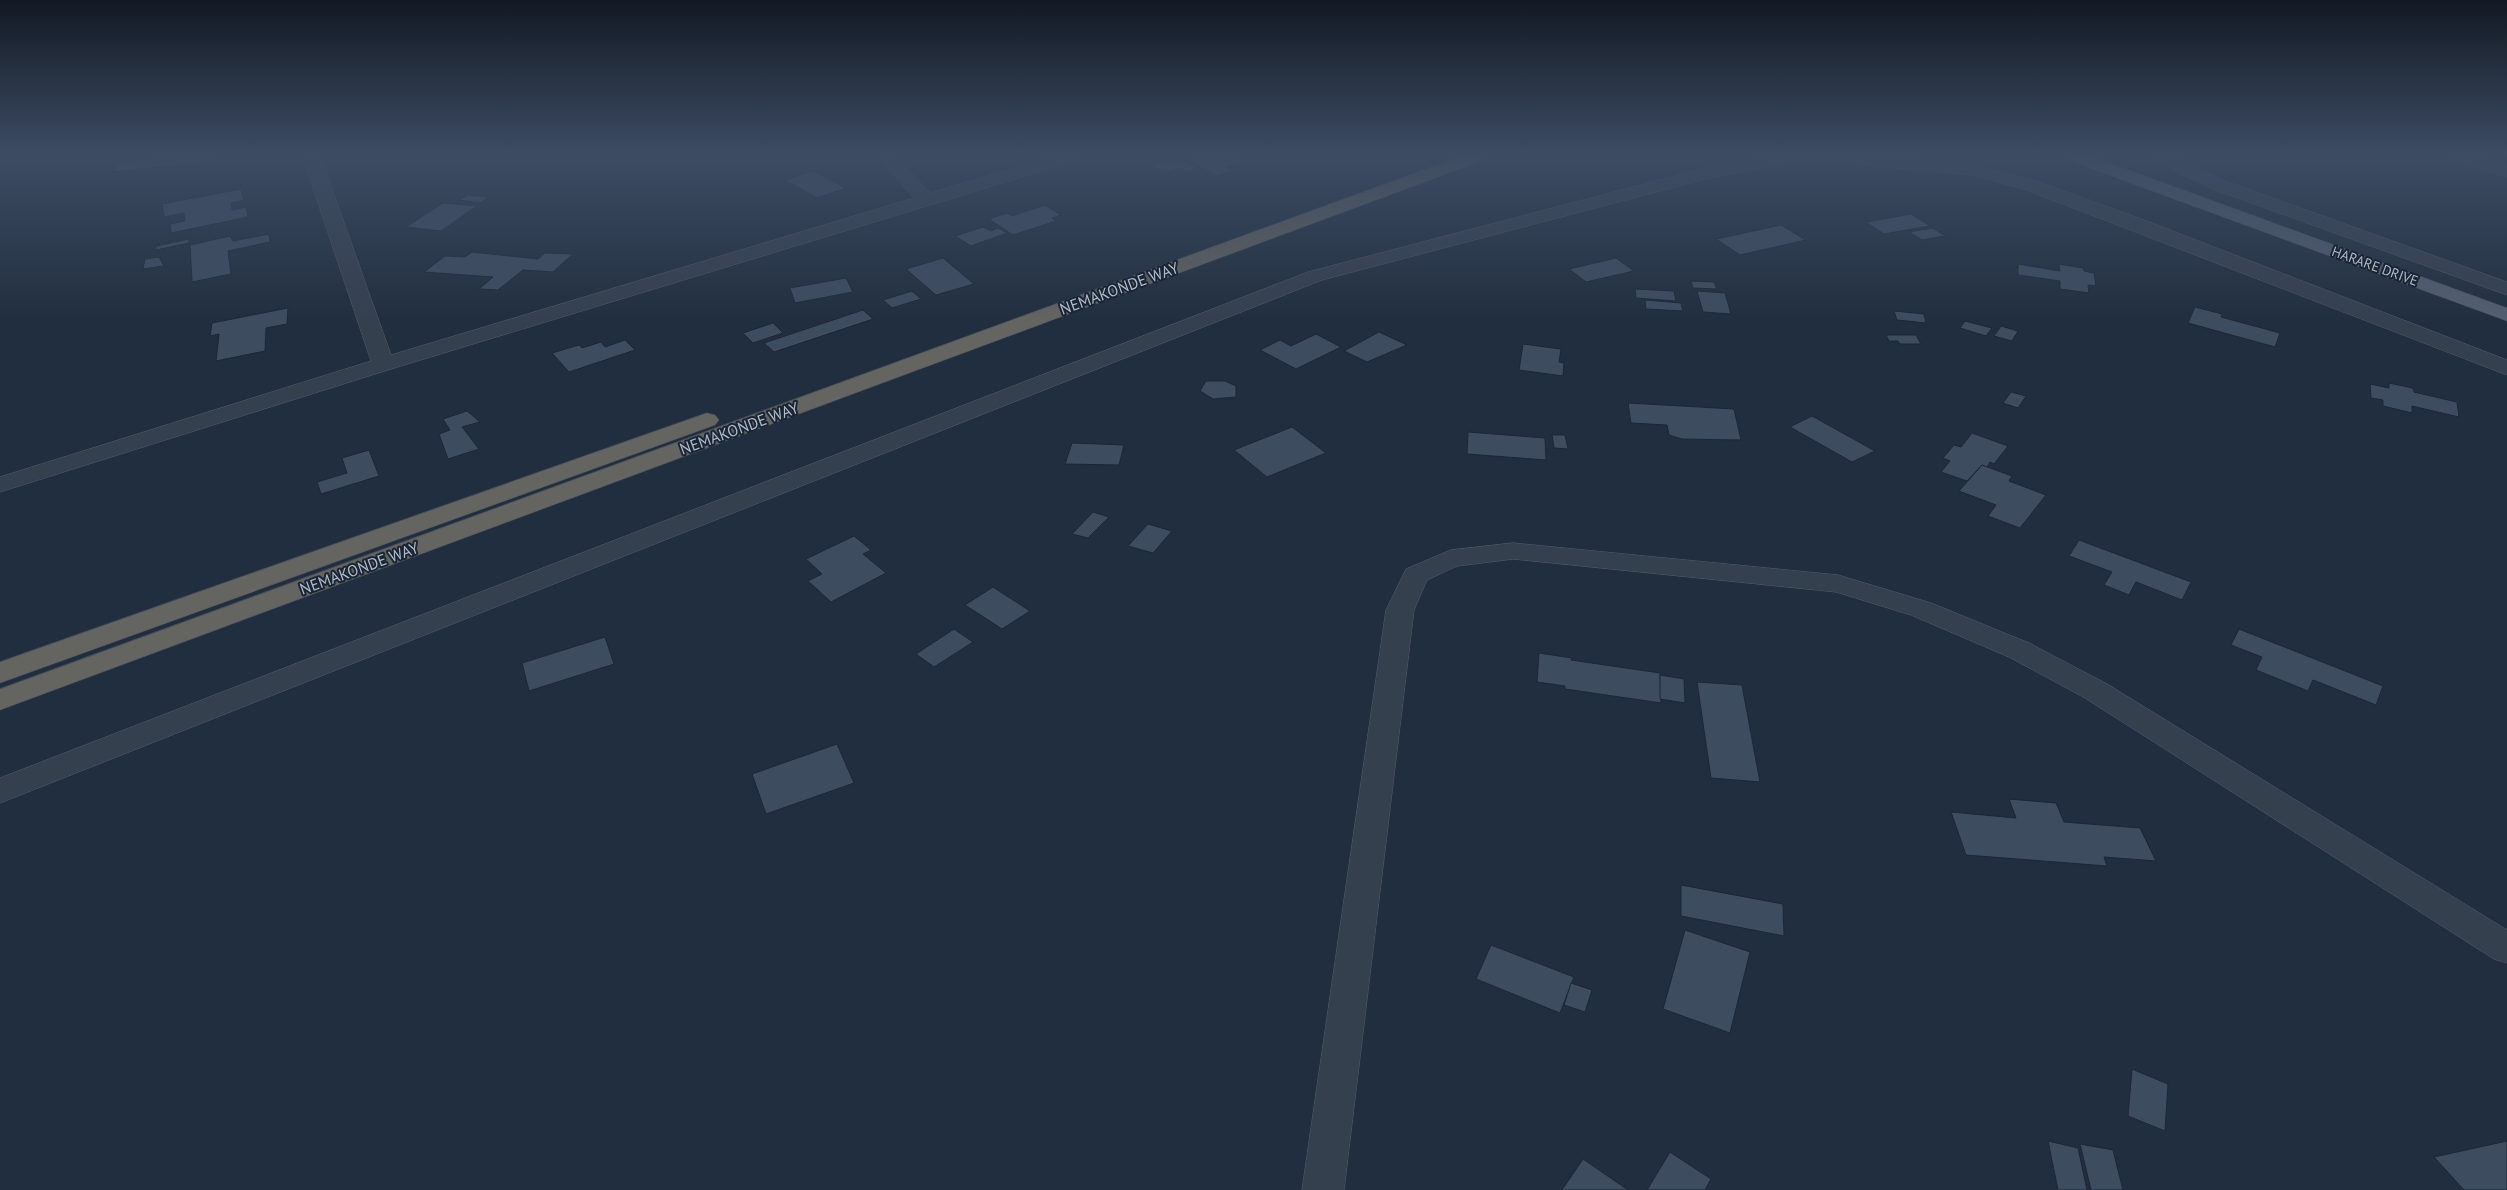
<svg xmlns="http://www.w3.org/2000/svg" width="2507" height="1190" font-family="'PT Sans',sans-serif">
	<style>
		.building { fill: #3d4c5f; stroke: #1c2736 }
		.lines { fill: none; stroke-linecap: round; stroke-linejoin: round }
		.minor-casing { stroke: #535e6d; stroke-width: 1 }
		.primary-casing { stroke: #3e4958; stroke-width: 1 }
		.trunk-casing { stroke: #404b5a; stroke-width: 1 }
		.minor { fill: #35404f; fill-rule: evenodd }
		.primary { fill: #535f6f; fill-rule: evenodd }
		.trunk { fill: #646460; fill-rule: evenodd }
		.labels { text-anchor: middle; stroke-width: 4; stroke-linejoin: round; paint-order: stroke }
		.far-street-label { font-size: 14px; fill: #b1bbca; stroke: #1a2534 }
		.street-label { font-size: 16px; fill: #b1bbca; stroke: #1a2534 }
	</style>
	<rect width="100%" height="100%" fill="#212e3f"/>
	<!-- building -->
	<g class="building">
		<polygon points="157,156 219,156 216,161 112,172 120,162 156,158"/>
		<polygon points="1198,156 1237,156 1246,160 1227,167 1234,170 1218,176 1186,160"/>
		<polygon points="1184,160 1199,168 1187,172 1179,168 1165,173 1151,166 1166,161 1172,164"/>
		<polygon points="813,171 846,188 817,198 785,180"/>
		<polygon points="241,189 244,200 231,203 232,210 246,207 248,217 171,233 170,224 185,221 184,213 164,217 162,204"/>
		<polygon points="468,195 489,197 480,203 459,200"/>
		<polygon points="443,203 477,206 441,231 406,227"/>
		<polygon points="1045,205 1061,215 1052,218 1056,221 1013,235 989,219 1007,213 1012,216"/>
		<polygon points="1911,214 1930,226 1884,234 1866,222"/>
		<polygon points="1781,225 1806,240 1740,255 1716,239"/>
		<polygon points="983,227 991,231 998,228 1007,233 971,246 955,236"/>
		<polygon points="1933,228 1945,236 1922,240 1909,232"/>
		<polygon points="269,234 270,242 228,251 231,274 192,282 190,245 230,236 233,241"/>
		<polygon points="189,239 189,243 156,250 156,246"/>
		<polygon points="472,252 538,259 545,253 573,254 553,272 523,270 498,290 479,289 493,277 424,272 445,256 465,257"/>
		<polygon points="159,257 164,266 143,269 145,259"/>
		<polygon points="943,258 974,284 936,295 906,269"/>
		<polygon points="1616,258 1634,271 1586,282 1569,269"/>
		<polygon points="2018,264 2060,271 2059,264 2083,268 2084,271 2094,273 2096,286 2088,285 2089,293 2060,289 2060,281 2018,275"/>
		<polygon points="846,278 853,292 795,303 790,288"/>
		<polygon points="1691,281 1714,282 1717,289 1693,288"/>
		<polygon points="1635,289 1674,291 1676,301 1636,298"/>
		<polygon points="912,291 921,299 892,308 883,300"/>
		<polygon points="1697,291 1725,293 1731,314 1703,312"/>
		<polygon points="1645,300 1681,303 1683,311 1646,309"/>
		<polygon points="2195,307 2222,314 2221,317 2280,333 2275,347 2188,323"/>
		<polygon points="288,308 287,324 266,328 265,351 216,361 219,334 210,336 212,323"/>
		<polygon points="863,310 873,319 774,352 764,343"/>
		<polygon points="1894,311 1924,314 1926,323 1897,320"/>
		<polygon points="1965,321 1992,328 1986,336 1960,328"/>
		<polygon points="773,323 783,333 753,343 743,333"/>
		<polygon points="2001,326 2018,331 2012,341 1994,336"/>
		<polygon points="1379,332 1407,345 1367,362 1344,351"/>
		<polygon points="1316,334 1341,347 1296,369 1260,350 1280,340 1291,346"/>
		<polygon points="1886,335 1916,335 1921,344 1900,344 1898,341 1889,341"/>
		<polygon points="625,340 635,350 569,372 552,353 579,345 582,348 601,342 605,347"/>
		<polygon points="1523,344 1561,349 1559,362 1564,363 1563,376 1519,370"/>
		<polygon points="1206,381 1225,381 1236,386 1236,397 1213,399 1200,391"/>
		<polygon points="2389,383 2413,388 2414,392 2457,402 2459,417 2412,406 2412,413 2383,406 2383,400 2371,398 2370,384 2389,388"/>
		<polygon points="2011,392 2026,396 2018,408 2003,403"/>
		<polygon points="1628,403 1734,409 1741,440 1682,439 1669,435 1667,425 1631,423"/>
		<polygon points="467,411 480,422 462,427 479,449 448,459 439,434 450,430 443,419"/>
		<polygon points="1812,416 1875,451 1852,462 1790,427"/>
		<polygon points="1292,427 1326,453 1267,477 1234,450"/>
		<polygon points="1468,432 1545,438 1546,460 1467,454"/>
		<polygon points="1972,433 2008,446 1994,464 1990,462 1987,467 1982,465 1967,481 1941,472 1950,461 1943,458 1954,445 1961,447"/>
		<polygon points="1552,435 1565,435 1568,449 1554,448"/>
		<polygon points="1072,443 1124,445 1119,465 1065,464"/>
		<polygon points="369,450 379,476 321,494 317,482 347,473 342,458"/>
		<polygon points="1982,465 2012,476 2009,481 2046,495 2020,528 1988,516 1996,505 1959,491"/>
		<polygon points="1093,512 1109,517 1088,538 1072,534"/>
		<polygon points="1148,524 1172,531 1153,553 1128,546"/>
		<polygon points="854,536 871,550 863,554 886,573 831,602 808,581 822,574 806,559"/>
		<polygon points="2079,540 2191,582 2182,600 2136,582 2129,595 2104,585 2112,572 2069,556"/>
		<polygon points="993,587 1030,611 1002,629 965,605"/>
		<polygon points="954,629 973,642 934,667 916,654"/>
		<polygon points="2239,629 2383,686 2376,705 2313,680 2308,691 2256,670 2262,657 2231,645"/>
		<polygon points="605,637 614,664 529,691 522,663"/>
		<polygon points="1539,653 1572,658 1571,660 1660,673 1661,703 1565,689 1565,686 1537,682"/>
		<polygon points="1660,675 1684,679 1685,703 1660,699"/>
		<polygon points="1697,682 1742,685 1760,782 1711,778"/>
		<polygon points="837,744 854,783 766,814 752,774"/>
		<polygon points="2009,799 2056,803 2064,822 2140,828 2156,861 2104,857 2107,866 1966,855 1951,812 2016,818"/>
		<polygon points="1681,885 1783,904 1784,936 1681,916"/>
		<polygon points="1685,930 1750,952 1730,1033 1663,1009"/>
		<polygon points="1491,945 1574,977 1560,1013 1476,979"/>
		<polygon points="1571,983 1592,990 1585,1012 1564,1005"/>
		<polygon points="2132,1069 2168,1084 2165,1131 2128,1116"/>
		<polygon points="2048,1141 2078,1148 2087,1190 2058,1190"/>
		<polygon points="2507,1141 2507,1190 2464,1190 2434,1157"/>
		<polygon points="2080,1144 2113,1150 2123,1190 2091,1190"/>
		<polygon points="1670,1152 1711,1179 1705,1190 1647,1190"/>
		<polygon points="1583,1159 1628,1190 1562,1190"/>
	</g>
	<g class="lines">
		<!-- minor casing -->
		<g class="minor-casing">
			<g id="minor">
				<polygon points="305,156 319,156 321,158 391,355 914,198 877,156 895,156 930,193 1054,156 1081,156 1078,160 391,369 0,492 0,477 371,361 303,158"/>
				<polygon points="1770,156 1805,156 1802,160 1709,178 1322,280 0,803 0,778 1308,272 1702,169"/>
				<polygon points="1811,156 1876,156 1973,165 2036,181 2144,220 2507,360 2507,375 2024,189 1972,175 1820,161 1814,160"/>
				<polygon points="2153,156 2174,156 2222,180 2507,282 2507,295 2210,188 2180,174"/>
				<polygon points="2447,156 2473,156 2507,166 2507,177 2450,160"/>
				<polygon points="1513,543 1838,575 1931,603 2029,643 2107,684 2507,930 2507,963 2494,959 2085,698 2009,657 1911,615 1836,592 1513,559 1457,566 1427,580 1414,610 1344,1190 1302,1190 1386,610 1406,569 1451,550"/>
			</g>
		</g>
		<!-- primary casing -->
		<g class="primary-casing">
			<polygon id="primary" points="2065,156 2090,156 2507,308 2507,321 2068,160"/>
		</g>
		<!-- trunk casing -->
		<g class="trunk-casing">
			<g id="trunk">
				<polygon points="1462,156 1487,156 1484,160 0,710 0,689"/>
				<polygon points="707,413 715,415 719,420 715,425 0,683 0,662"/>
			</g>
		</g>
		<!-- minor -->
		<use href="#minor" class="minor"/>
		<!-- primary -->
		<use href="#primary" class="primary"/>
		<!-- trunk -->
		<use href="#trunk" class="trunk"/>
	</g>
	<!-- sky -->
	<linearGradient id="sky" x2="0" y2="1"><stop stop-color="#121923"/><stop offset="0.48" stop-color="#3d4c63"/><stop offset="1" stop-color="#3d4c63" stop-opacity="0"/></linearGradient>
	<rect width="2507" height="322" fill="url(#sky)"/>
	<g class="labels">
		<!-- far-street labels -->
		<g class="far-street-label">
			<text transform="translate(2375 266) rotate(20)" y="5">HARARE DRIVE</text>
		</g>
		<!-- street labels -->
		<g class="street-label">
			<text transform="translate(1119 288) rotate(-20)" y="6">NEMAKONDE WAY</text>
			<text transform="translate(739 428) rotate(-20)" y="6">NEMAKONDE WAY</text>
			<text transform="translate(359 568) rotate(-20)" y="6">NEMAKONDE WAY</text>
		</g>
	</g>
</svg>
